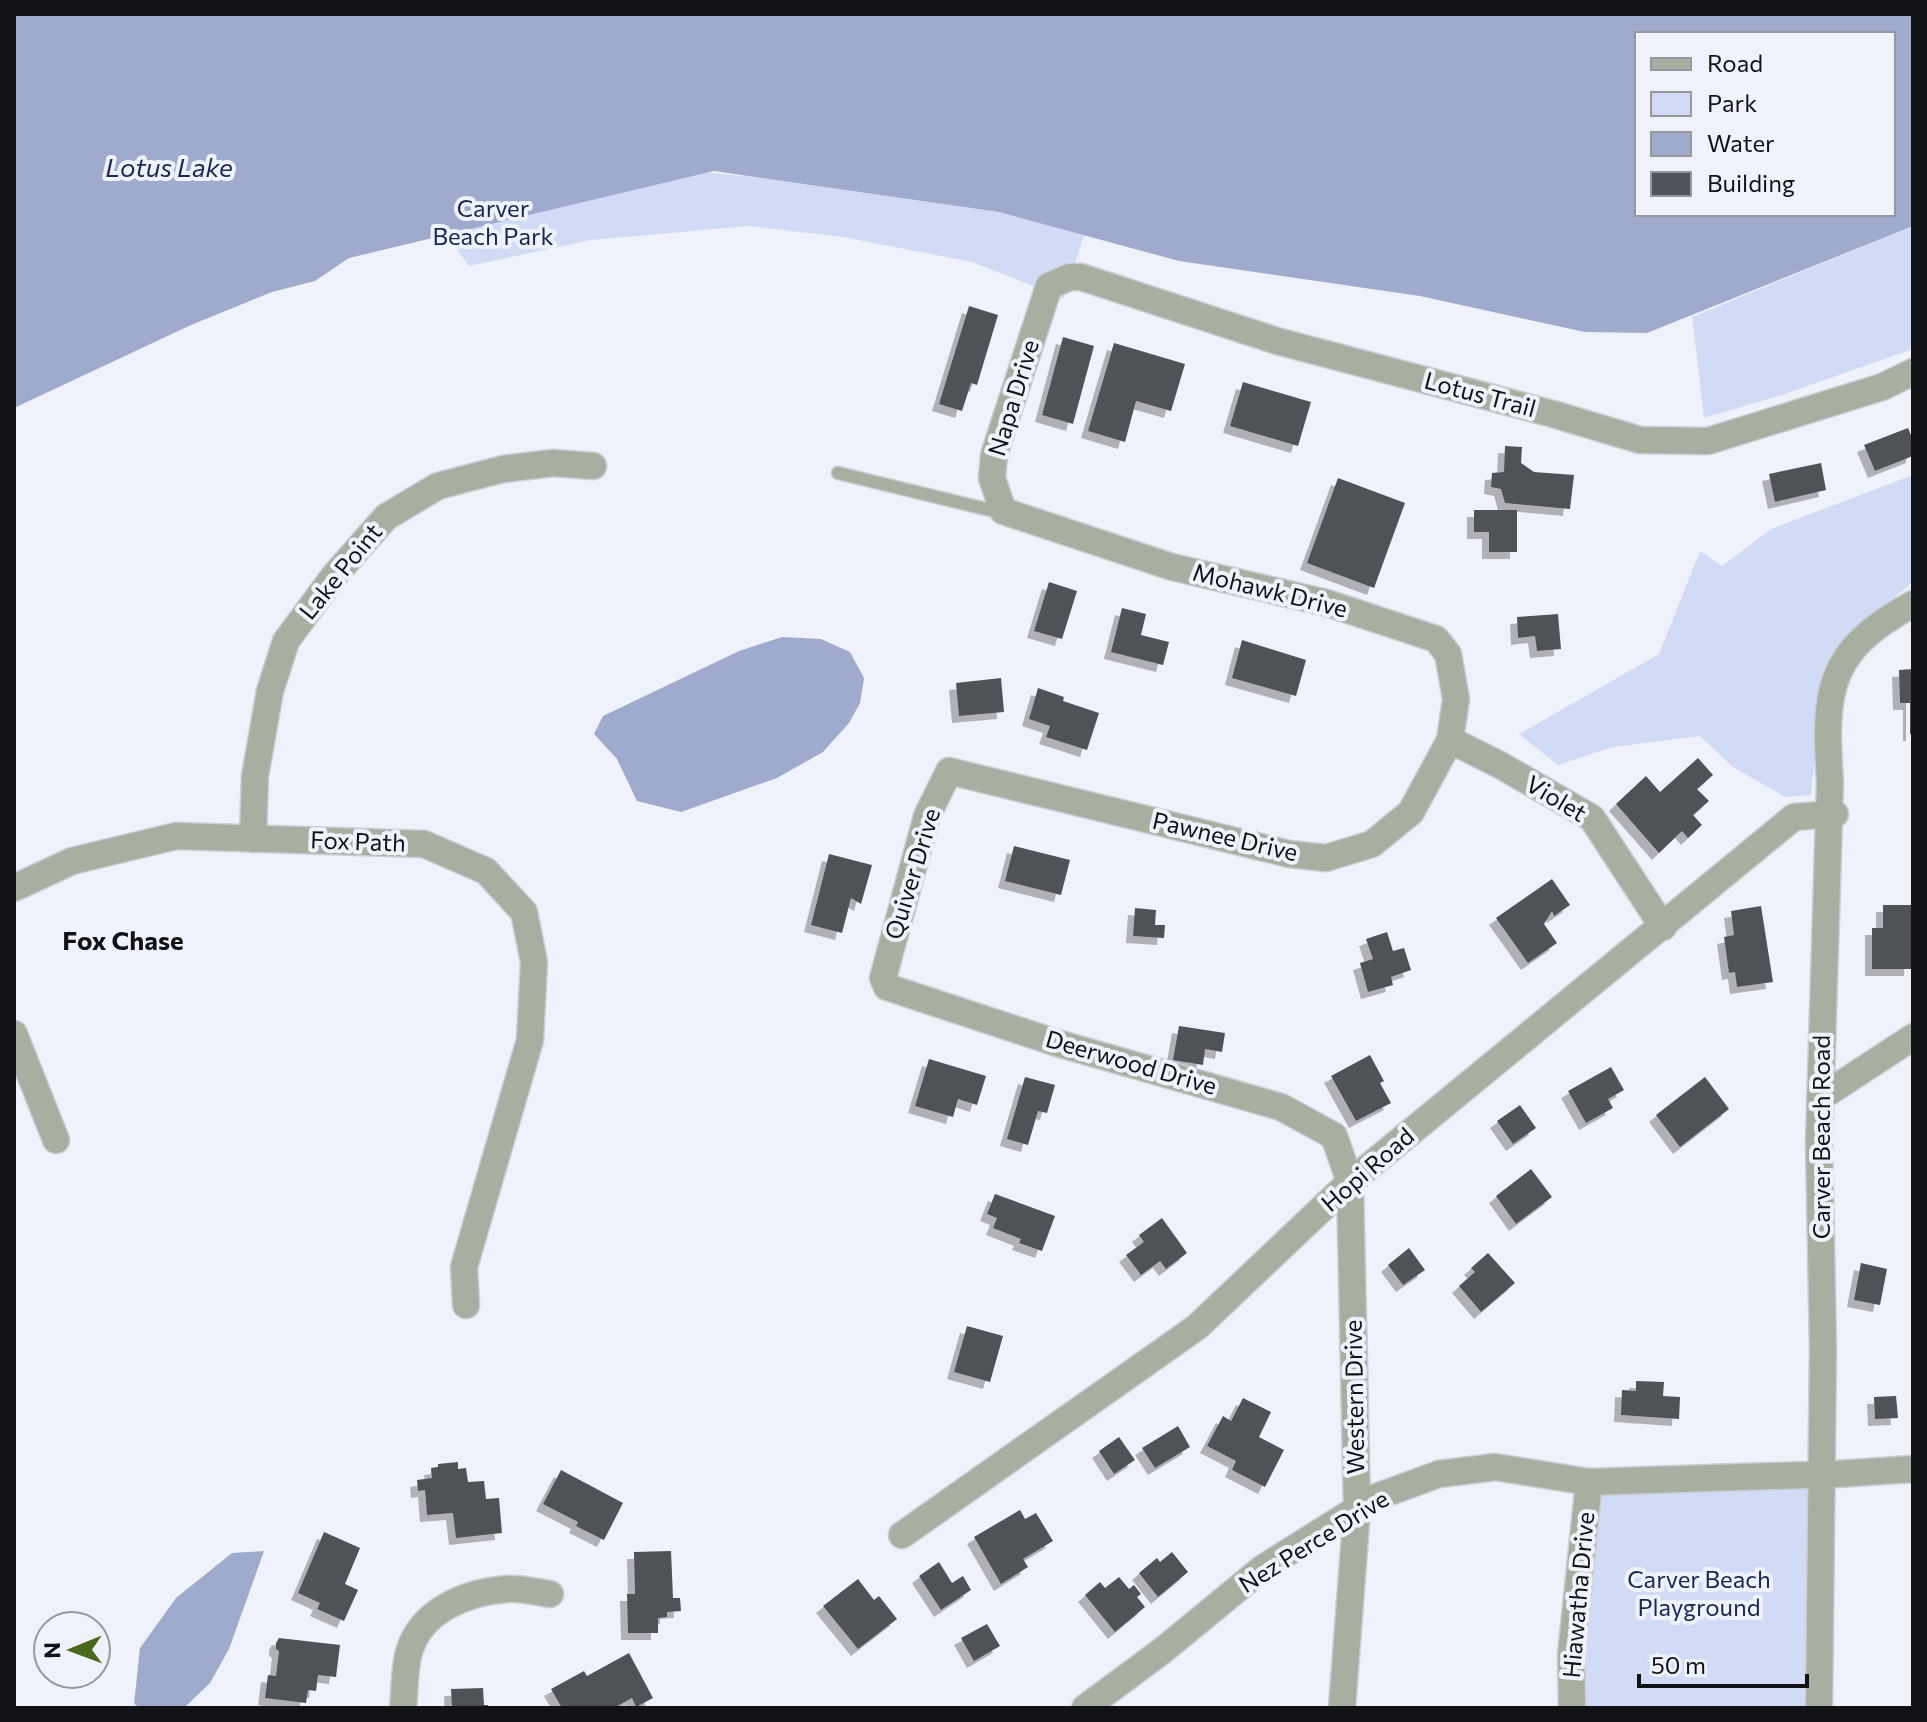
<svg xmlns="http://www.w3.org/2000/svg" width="1927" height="1722" font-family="Commissioner,sans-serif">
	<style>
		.green { fill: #d1dbf5 }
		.water { fill: #9fabcc; fill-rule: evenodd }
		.building { fill: #505259; filter: url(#shadow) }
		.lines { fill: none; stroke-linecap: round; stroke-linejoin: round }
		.lane-casing { stroke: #cbced5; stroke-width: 15 }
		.street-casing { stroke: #cbced5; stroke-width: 29 }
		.lane { stroke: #a7afa0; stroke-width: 12 }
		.street { stroke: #a7afa0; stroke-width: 26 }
		.labels { text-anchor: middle; stroke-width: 8; stroke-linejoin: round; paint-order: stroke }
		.park-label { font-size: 24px; fill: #1a2651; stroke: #eff2fa }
		.street-label { font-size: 24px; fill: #111215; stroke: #eff2fa }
		.water-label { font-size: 26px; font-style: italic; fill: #1e2a55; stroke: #eff2fa }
		.neighbourhood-label { font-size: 26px; font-weight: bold; fill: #111215; stroke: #eff2fa }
	</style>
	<defs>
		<filter id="shadow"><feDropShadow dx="-7" dy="7" stdDeviation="0" flood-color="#0004"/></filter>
	</defs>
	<rect width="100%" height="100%" fill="#eff2fa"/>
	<!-- green -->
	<g class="green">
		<polygon points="683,170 771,179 999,212 1084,235 1064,298 972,262 843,237 749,226 591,240 469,266 458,251 442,215"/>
		<polygon points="1913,226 1913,349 1782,395 1704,418 1692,317"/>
		<polygon points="1913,475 1913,581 1840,647 1820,706 1811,795 1785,797 1733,767 1700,736 1613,747 1558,765 1519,734 1659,654 1700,551 1722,566 1771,529"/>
		<polygon points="1822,1475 1819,1708 1572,1708 1589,1482"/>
	</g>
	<!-- water -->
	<g class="water">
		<path d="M14,14H1913V226L1647,333L1585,332L1420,296L1179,261L999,212L714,171L349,258L315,281L272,292L191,325L14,408ZM1637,34H1893V214H1637Z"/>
		<polygon points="782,637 821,639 850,652 864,678 860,703 849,723 823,752 777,778 681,812 637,801 617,759 594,734 603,716 739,651"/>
		<polygon points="264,1551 229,1649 210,1683 184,1708 141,1708 134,1704 140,1648 176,1598 232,1553"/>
	</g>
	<!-- building -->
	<g class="building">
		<polygon points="969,306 998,315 977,385 971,383 962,411 939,404"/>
		<polygon points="1063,337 1094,346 1073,424 1042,415"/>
		<polygon points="1114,343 1185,364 1171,411 1136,401 1125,442 1088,431"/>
		<polygon points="1243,382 1311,402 1298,446 1230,426"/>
		<polygon points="1908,428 1913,440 1913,456 1875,471 1864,445"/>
		<polygon points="1505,446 1522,447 1521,463 1534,472 1574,475 1570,509 1505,503 1501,489 1491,487 1492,473 1504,472"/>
		<polygon points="1821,463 1826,490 1775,502 1769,474"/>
		<polygon points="1338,478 1405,503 1374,588 1307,563"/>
		<polygon points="1474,510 1517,510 1517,552 1489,552 1489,532 1474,532"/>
		<polygon points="1049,582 1077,591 1062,639 1034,631"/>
		<polygon points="1122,608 1146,614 1141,635 1169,642 1163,665 1111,652"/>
		<polygon points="1558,614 1561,649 1537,651 1535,636 1518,638 1517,617"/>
		<polygon points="1242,640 1306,660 1296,696 1232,678"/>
		<polygon points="1913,669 1913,734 1910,734 1910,703 1900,703 1899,670"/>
		<polygon points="1001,678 1004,712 959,716 956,683"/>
		<polygon points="1038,688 1064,697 1063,701 1099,713 1087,750 1046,737 1050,726 1029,719"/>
		<polygon points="1698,758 1713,775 1697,789 1709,801 1693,815 1702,825 1688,838 1682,831 1659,853 1616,804 1646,776 1660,792"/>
		<polygon points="1014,846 1070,860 1061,895 1005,881"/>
		<polygon points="829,854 872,865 861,904 851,898 842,933 811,925"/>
		<polygon points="1552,879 1570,905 1554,916 1552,911 1544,924 1557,943 1528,963 1496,918"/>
		<polygon points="1883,905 1913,905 1911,969 1872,969 1872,928 1883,928"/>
		<polygon points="1761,906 1773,982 1737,987 1735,972 1729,973 1724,937 1734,935 1731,911"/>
		<polygon points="1135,908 1156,910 1155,925 1165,925 1164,938 1133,936"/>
		<polygon points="1387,932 1393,951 1404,948 1411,970 1391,977 1393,985 1368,992 1360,963 1373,959 1366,939"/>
		<polygon points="1179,1026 1225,1033 1222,1052 1205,1049 1203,1065 1173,1060"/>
		<polygon points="1370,1055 1384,1081 1380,1083 1391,1103 1356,1121 1331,1076"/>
		<polygon points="929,1059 986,1076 977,1105 958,1099 953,1117 915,1106"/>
		<polygon points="1611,1067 1624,1090 1608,1099 1613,1108 1586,1123 1568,1091"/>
		<polygon points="1025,1077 1055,1085 1047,1113 1038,1111 1028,1145 1007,1139"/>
		<polygon points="1705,1077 1729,1109 1680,1147 1656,1115"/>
		<polygon points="1520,1105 1536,1128 1513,1144 1497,1121"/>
		<polygon points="1531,1169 1552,1197 1516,1224 1496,1196"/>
		<polygon points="995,1194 1055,1216 1042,1251 1019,1243 1021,1239 993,1228 997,1218 987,1214"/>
		<polygon points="1162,1218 1187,1253 1166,1269 1160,1261 1141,1275 1126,1255 1144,1242 1139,1235"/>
		<polygon points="1409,1248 1425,1270 1403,1285 1388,1265"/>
		<polygon points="1488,1253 1515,1283 1481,1312 1459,1286 1475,1272 1471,1268"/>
		<polygon points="1861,1263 1887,1269 1880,1305 1854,1300"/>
		<polygon points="967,1326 1003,1336 990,1382 954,1372"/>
		<polygon points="1636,1381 1664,1382 1663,1396 1680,1397 1679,1419 1621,1415 1622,1390 1636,1391"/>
		<polygon points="1896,1396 1898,1418 1875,1419 1874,1397"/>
		<polygon points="1243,1398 1271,1412 1259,1437 1284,1450 1265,1487 1232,1470 1236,1461 1207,1446 1223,1416 1231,1421"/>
		<polygon points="1178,1426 1190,1447 1155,1468 1142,1448"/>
		<polygon points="1119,1437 1135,1460 1114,1474 1099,1451"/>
		<polygon points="458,1462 458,1469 466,1468 468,1482 484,1481 486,1499 499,1498 502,1533 456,1538 453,1513 427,1515 425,1490 418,1491 417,1480 432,1478 431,1468 438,1467 438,1464"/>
		<polygon points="561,1470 623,1503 604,1540 576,1526 578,1522 543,1504"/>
		<polygon points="1020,1510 1025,1519 1036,1513 1053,1541 1023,1559 1028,1567 1001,1584 974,1537"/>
		<polygon points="324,1532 360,1548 345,1584 358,1590 344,1621 317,1609 320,1603 298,1593"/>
		<polygon points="671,1551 673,1598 680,1598 681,1611 667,1612 667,1617 658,1618 658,1633 628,1633 627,1594 635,1594 634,1552"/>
		<polygon points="1172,1552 1188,1572 1158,1597 1139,1573 1157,1558 1160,1562"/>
		<polygon points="939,1562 952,1583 963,1576 971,1590 941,1610 919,1576"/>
		<polygon points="1119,1577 1129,1589 1134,1585 1141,1594 1137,1597 1145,1607 1115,1632 1085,1595 1100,1582 1105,1588"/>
		<polygon points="858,1579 874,1600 879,1596 897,1619 858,1649 823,1606"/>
		<polygon points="987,1624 1000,1646 974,1661 961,1638"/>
		<polygon points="279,1638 340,1645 336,1677 318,1675 316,1691 308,1690 306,1703 265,1698 268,1675 276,1676 279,1651 276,1649 276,1643"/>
		<polygon points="629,1653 653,1698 636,1707 632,1698 614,1708 562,1708 551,1689 584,1671 587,1676"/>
		<polygon points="483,1688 484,1705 488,1705 488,1708 452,1708 451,1689"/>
	</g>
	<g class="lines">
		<!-- lane casing -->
		<g class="lane-casing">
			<polyline id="lane" points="838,473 990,510 1003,511"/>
		</g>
		<!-- street casing -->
		<g class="street-casing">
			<g id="street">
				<polyline points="1450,740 1500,765 1592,818 1663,927"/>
				<polyline points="253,839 255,776 270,691 286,641 334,576 386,517 438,486 503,469 553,463 593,466"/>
				<polyline points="14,888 72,861 176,836 424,844 486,871 524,912 534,962 530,1040 464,1267 466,1305"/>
				<polyline points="14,1034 56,1140"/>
				<polyline points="1820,1098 1913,1037"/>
				<polyline points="902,1535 1197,1327 1350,1182 1794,817 1835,814"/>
				<path d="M403,1708C405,1690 404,1669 409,1652C421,1610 467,1592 507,1589C521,1588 536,1592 550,1594"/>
				<polyline points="1085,1708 1162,1651 1263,1568 1376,1497 1439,1474 1495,1467 1589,1482 1837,1474 1913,1469"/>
				<polyline points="1342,1708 1357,1509 1350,1182 1334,1136 1281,1107 1057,1043 887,987 883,978 927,816 949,771 1289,854 1326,858 1372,844 1411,812 1450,740 1456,699 1448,654 1436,639 1327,603 1172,567 1003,511 992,478 994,455 1049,286 1070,277 1081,277 1277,341 1553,414 1640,440 1708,441 1882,387 1913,372"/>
				<polyline points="1572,1708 1571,1655 1589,1482"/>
				<path d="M1819,1708L1823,1348L1819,1142L1830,783C1824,691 1826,651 1913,604"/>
			</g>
		</g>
		<!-- lane -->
		<use href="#lane" class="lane"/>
		<!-- street -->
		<use href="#street" class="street"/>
	</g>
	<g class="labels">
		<!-- park labels -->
		<g class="park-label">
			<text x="493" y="217">Carver<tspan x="493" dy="28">Beach Park</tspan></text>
			<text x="1699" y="1588">Carver Beach<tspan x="1699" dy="28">Playground</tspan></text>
		</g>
		<!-- street labels -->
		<g class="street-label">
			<text transform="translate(1480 395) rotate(15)" y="8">Lotus Trail</text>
			<text transform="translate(1014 398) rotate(-73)" y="8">Napa Drive</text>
			<text transform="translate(341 572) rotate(-51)" y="8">Lake Point</text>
			<text transform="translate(1270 591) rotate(14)" y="8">Mohawk Drive</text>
			<text transform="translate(1556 799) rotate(31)" y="8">Violet</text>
			<text transform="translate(1225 837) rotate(13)" y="8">Pawnee Drive</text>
			<text transform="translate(358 842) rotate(2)" y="8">Fox Path</text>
			<text transform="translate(913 874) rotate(-73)" y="8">Quiver Drive</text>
			<text transform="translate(1131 1063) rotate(16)" y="8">Deerwood Drive</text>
			<text transform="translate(1822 1137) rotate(-90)" y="8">Carver Beach Road</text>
			<text transform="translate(1368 1170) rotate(-41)" y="8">Hopi Road</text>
			<text transform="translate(1355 1397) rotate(-91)" y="8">Western Drive</text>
			<text transform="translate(1314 1542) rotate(-32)" y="8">Nez Perce Drive</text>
			<text transform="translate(1579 1595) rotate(-85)" y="8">Hiawatha Drive</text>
		</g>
		<!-- water labels -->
		<g class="water-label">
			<text x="169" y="177">Lotus Lake</text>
		</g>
		<!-- neighbourhood labels -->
		<g class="neighbourhood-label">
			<text x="123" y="950">Fox Chase</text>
		</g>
	</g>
	<!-- border -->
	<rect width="1927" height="1722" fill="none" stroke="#111215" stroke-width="32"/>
	<!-- legend -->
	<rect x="1635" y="32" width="260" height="184" fill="#eff2fa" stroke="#96989e" stroke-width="2"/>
	<rect x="1651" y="58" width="40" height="12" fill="#a7afa0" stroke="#96989e" stroke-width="2"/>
	<text x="1707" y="72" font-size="24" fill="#111215">Road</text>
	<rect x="1651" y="92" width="40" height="24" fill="#d1dbf5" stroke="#96989e" stroke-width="2"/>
	<text x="1707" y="112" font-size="24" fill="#111215">Park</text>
	<rect x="1651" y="132" width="40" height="24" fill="#9fabcc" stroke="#96989e" stroke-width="2"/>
	<text x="1707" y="152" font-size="24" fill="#111215">Water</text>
	<rect x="1651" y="172" width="40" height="24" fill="#505259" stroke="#96989e" stroke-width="2"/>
	<text x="1707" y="192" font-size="24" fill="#111215">Building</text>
	<!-- north arrow -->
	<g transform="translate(72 1650) rotate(269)"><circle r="38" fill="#eff2fa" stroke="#96989e" stroke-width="2"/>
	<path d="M0-6L14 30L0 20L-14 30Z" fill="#49691f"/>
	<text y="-12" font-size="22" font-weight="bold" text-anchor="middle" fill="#111215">N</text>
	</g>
	<!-- scale -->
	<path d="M1639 1674v12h168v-12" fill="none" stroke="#111215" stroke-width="4"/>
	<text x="1651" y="1674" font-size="24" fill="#111215" stroke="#eff2fa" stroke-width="6" paint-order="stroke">50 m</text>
</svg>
